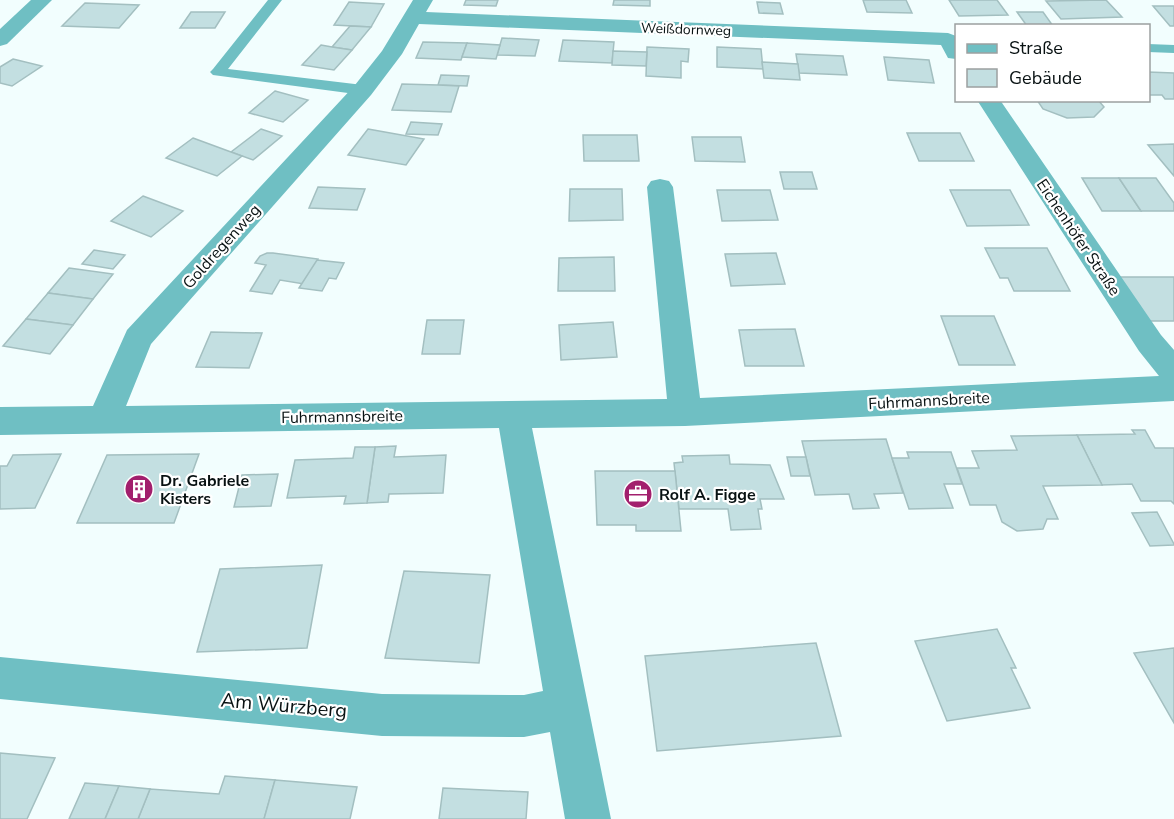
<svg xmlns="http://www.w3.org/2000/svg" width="1174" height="819" font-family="'Nunito Sans',sans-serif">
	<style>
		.building { fill: #c3dfe1; stroke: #a3bfc0; stroke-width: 1.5 }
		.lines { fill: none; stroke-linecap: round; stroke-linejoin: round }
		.service { fill: #6fbfc3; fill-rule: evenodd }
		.minor { fill: #6fbfc3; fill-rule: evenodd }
		.labels { text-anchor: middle; stroke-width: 4.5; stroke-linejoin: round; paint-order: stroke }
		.far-street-label { font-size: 14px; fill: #081112; stroke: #fff }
		.street-label { font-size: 16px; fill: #081112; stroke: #fff }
		.poi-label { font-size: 16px; font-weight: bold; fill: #081112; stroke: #fff; text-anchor: start }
		.near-street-label { font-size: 20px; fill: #081112; stroke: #fff }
	</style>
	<rect width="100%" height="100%" fill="#f2fefe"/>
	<!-- building -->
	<g class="building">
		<polygon points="466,0 498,0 496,6 464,5"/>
		<polygon points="614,0 650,0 650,6 613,5"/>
		<polygon points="863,0 906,0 912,13 867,12"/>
		<polygon points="949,0 997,0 1008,15 959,16"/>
		<polygon points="1106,0 1122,17 1061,19 1046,1"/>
		<polygon points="349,2 384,4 371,27 334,25"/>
		<polygon points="757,2 780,3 783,14 759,13"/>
		<polygon points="85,3 139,5 119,28 62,26"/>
		<polygon points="1153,6 1174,6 1174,26 1170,26"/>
		<polygon points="191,12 225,12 215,28 180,28"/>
		<polygon points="1017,12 1043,12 1053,26 1027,26"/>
		<polygon points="350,26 371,27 352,50 332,47"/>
		<polygon points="502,38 539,40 535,56 497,55"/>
		<polygon points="563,40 614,42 612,63 559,61"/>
		<polygon points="423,42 467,43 461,60 416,58"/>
		<polygon points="467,43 500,45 496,59 462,57"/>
		<polygon points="321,45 332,47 352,50 334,70 302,65"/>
		<polygon points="647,47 689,49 688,62 681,61 681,78 646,76"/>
		<polygon points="717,47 761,49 763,69 717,67"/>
		<polygon points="613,51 647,52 646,66 612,65"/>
		<polygon points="796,54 843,56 847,75 799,73"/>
		<polygon points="884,57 929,60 934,83 888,80"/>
		<polygon points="13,59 42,66 12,86 0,83 0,67"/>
		<polygon points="762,62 798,64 800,80 764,78"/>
		<polygon points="1148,72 1174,73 1174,99 1165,99 1162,95 1148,95"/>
		<polygon points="441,75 469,76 467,86 438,85"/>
		<polygon points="402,84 438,85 459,86 451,112 392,110"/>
		<polygon points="275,91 308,100 283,122 249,113"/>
		<polygon points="1037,100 1098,100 1104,107 1094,117 1067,118 1043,109"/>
		<polygon points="411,122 442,124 438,135 406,134"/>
		<polygon points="261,129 282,136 253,160 231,152"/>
		<polygon points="368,129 424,139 406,165 348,155"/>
		<polygon points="907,133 960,133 974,161 919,161"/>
		<polygon points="583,135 637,135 639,161 584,161"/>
		<polygon points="692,137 741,137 745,162 695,161"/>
		<polygon points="193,138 231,152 242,156 217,176 166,158"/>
		<polygon points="1174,144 1174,176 1148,145"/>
		<polygon points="780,172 812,172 817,189 784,189"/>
		<polygon points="1082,178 1119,178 1141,211 1102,211"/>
		<polygon points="1119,178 1156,178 1174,203 1174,211 1141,211"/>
		<polygon points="318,187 365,189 357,210 309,208"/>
		<polygon points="570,189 622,189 623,220 569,221"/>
		<polygon points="717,190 770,190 778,220 722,221"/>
		<polygon points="950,190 1010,190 1029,225 967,226"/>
		<polygon points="143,196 183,211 151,237 111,221"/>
		<polygon points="985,248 1047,248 1070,291 1014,291 1008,278 1000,278"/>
		<polygon points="94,250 125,255 113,269 82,264"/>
		<polygon points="267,253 273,253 318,259 304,284 280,280 272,294 250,291 266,265 255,263 260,256"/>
		<polygon points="776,253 785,284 731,286 725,254"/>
		<polygon points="614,257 615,291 558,291 559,258"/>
		<polygon points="317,260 344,263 336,279 329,278 322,291 299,288"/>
		<polygon points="69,268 113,274 93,299 48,293"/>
		<polygon points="1119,277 1174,277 1174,321 1146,321"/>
		<polygon points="48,293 93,299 73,325 26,319"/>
		<polygon points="941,316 994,316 1015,365 959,365"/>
		<polygon points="26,319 73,325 50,354 3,346"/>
		<polygon points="427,320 464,320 460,354 422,354"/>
		<polygon points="613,322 617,357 561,360 559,325"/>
		<polygon points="795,329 804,366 745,366 739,330"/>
		<polygon points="211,332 262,333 249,368 196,367"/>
		<polygon points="1132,430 1145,430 1155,448 1174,448 1174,504 1171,501 1141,501 1132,484 1102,485 1077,435 1135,434"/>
		<polygon points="1077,435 1102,485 1043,486 1058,519 1047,519 1043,529 1017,531 1002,522 996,505 970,505 957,468 979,468 972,451 1017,450 1011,436"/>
		<polygon points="886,439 903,493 874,494 879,508 853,509 849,494 815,495 802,441"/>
		<polygon points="396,446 394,457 446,455 443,493 389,494 388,502 367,503 375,447"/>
		<polygon points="355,447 375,447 367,503 344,504 346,496 287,498 295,460 353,458"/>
		<polygon points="907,452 951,452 962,484 944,484 953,508 909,509 892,458 909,458"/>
		<polygon points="61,454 35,508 0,509 0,466 7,466 13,455"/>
		<polygon points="199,454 174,523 77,523 107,455"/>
		<polygon points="729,455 730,464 770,465 784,499 760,499 762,509 758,509 761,529 731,530 728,509 679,509 674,463 683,462 682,456"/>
		<polygon points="787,457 806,457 810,476 791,476"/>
		<polygon points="595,471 675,471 681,531 636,531 636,525 597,525"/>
		<polygon points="278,474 271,506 234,507 242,475"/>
		<polygon points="1157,512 1174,544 1174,545 1150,546 1132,513"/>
		<polygon points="322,565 307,648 197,652 220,569"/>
		<polygon points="404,571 490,575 479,663 385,658"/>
		<polygon points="997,629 1016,668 1011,668 1030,708 947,721 915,641"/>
		<polygon points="816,643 841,736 657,751 645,656"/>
		<polygon points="1174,648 1174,723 1134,653"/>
		<polygon points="0,753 55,758 27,819 0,819"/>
		<polygon points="225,776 275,780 264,819 138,819 150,789 219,794"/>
		<polygon points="275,780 357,787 350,819 264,819"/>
		<polygon points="85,783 119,786 105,819 69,819"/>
		<polygon points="119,786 150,789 138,819 105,819"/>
		<polygon points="443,788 528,792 526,819 439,819"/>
	</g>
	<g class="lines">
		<!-- service -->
		<g class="service">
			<polygon points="268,0 282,0 228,69 363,85 368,87 371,90 368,93 363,95 213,75 210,72 213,69"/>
			<polygon points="1148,44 1174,45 1174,53 1148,52"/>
		</g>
		<!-- minor -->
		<g class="minor">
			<polygon points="31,0 52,0 7,44 0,46 0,29"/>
			<polygon points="413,0 433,0 426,12 948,33 956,36 956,59 948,58 941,45 419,24 402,54 371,95 151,344 126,406 667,399 647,187 651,181 660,179 669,181 673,187 700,398 1159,376 1139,351 977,100 1000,100 1161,335 1174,350 1174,401 685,426 532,428 611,819 565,819 550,732 524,737 382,736 0,699 0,657 382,694 524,695 543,691 499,428 0,435 0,407 93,406 127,330 355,85 382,51"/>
		</g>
	</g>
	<!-- icons -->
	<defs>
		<g id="building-disc" transform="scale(1.5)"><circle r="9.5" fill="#a21f6d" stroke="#fff"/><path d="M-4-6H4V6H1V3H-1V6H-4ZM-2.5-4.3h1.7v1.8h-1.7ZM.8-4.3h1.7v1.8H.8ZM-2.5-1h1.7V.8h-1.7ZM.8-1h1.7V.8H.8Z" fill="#fff"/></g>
		<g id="office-disc" transform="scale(1.5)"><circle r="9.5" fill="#a21f6d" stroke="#fff"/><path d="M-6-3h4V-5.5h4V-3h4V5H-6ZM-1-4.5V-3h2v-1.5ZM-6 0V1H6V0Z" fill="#fff"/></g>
	</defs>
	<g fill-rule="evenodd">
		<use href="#building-disc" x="139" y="489"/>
		<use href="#office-disc" x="638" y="494"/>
	</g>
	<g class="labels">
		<!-- far-street labels -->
		<g class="far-street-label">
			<text transform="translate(686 29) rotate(2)" y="5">Weißdornweg</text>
		</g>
		<!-- street labels -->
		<g class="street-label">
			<text transform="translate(1079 237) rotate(56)" y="6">Eichenhöfer Straße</text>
			<text transform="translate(221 246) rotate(-48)" y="6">Goldregenweg</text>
			<text transform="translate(929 400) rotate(-3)" y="6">Fuhrmannsbreite</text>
			<text transform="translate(342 416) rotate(-1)" y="6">Fuhrmannsbreite</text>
		</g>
		<!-- poi labels -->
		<g class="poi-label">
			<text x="160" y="486">Dr. Gabriele<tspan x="160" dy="18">Kisters</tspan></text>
			<text x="659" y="500">Rolf A. Figge</text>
		</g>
		<!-- near-street labels -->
		<g class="near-street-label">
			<text transform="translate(284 705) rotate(5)" y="7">Am Würzberg</text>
		</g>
	</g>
	<!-- legend -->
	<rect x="955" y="24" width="195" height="78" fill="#ffffff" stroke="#9ca0a0" stroke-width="1.5"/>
	<rect x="967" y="44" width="30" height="9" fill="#6fbfc3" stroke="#9ca0a0" stroke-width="1.5"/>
	<text x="1009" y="54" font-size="18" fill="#081112">Straße</text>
	<rect x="967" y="69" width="30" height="18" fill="#c3dfe1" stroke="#9ca0a0" stroke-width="1.5"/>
	<text x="1009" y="84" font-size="18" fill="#081112">Gebäude</text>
</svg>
